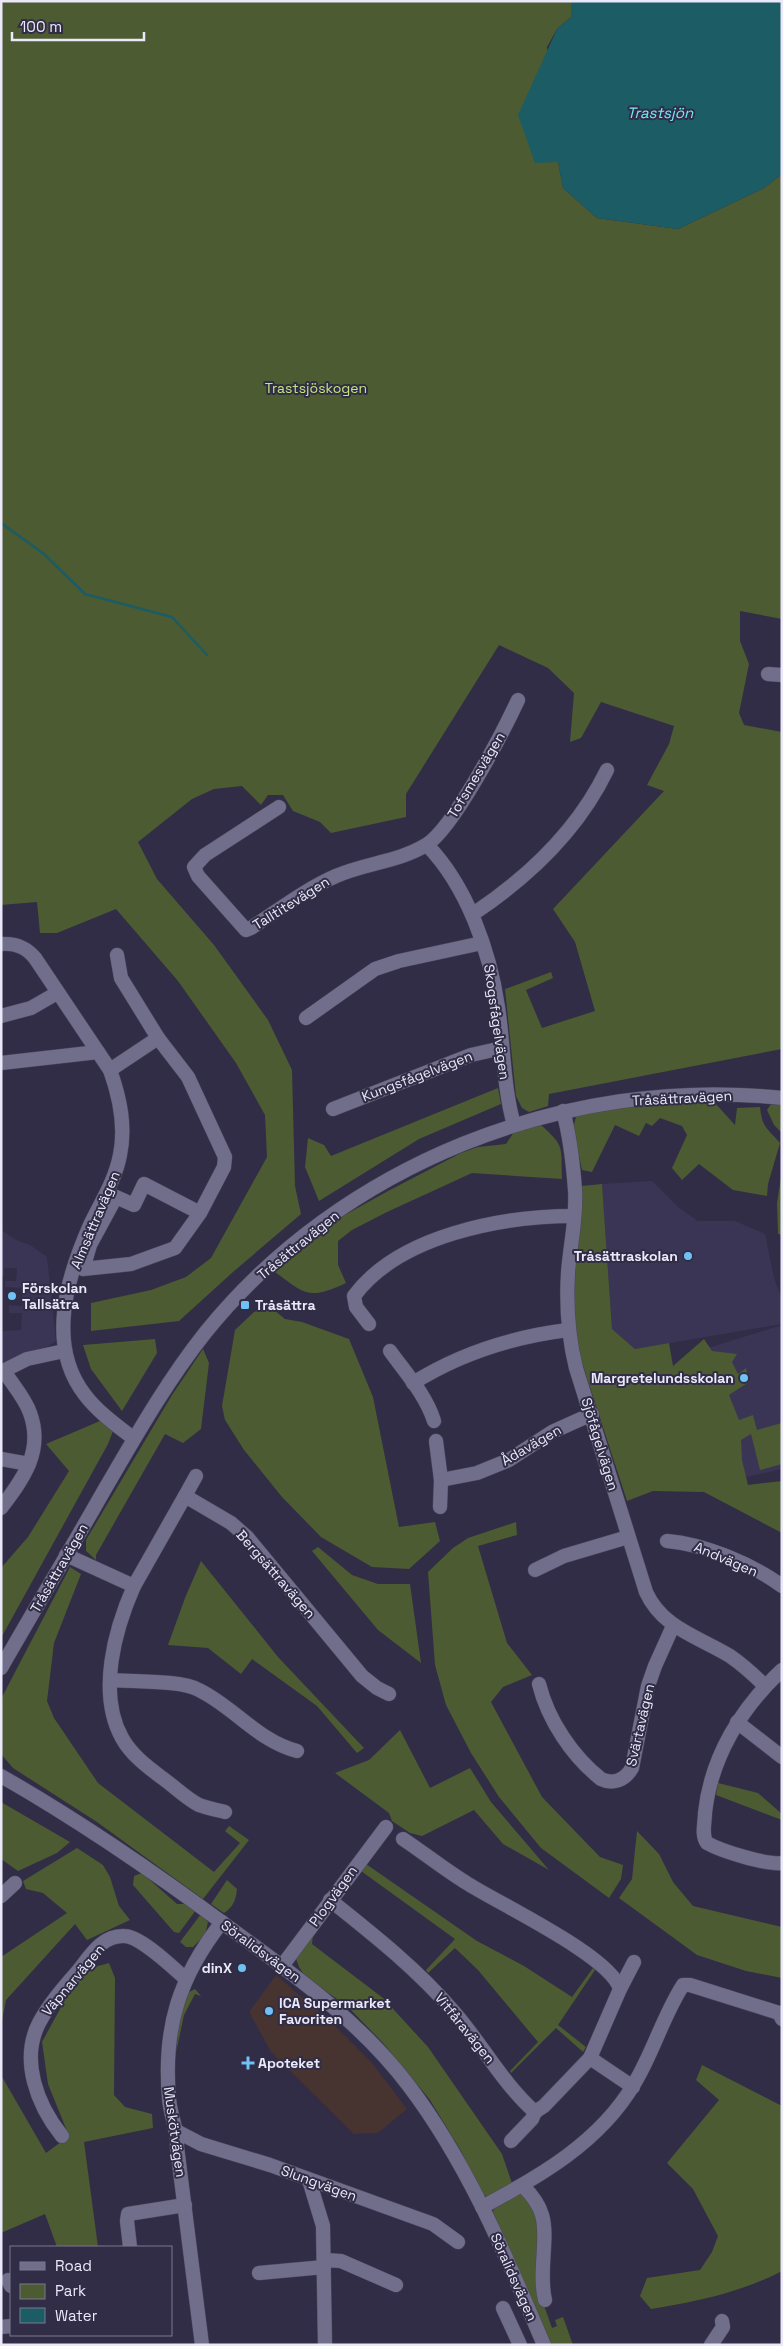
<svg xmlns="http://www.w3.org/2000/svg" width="783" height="2346" font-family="'Space Grotesk',sans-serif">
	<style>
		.commercial { fill: #473330 }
		.built { fill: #3a3555 }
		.green { fill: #4c5b31 }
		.water { fill: #1b5c65 }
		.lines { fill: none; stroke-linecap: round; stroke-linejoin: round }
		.stream { stroke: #1b5c65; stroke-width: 2.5 }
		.minor-casing { stroke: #4b485d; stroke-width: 15 }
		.minor { stroke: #716e8b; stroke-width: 14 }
		.poi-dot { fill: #70c1f4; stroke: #312d46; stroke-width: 2 }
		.labels { text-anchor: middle; stroke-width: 4; stroke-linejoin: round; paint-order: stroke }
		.park-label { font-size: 14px; fill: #c3e67d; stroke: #312d46 }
		.street-label { font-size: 14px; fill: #eae8f9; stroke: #312d46 }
		.poi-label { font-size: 14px; font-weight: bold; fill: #eae8f9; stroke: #312d46; text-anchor: start }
		.water-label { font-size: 15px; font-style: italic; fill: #71eafb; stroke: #312d46 }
	</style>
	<rect width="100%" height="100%" fill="#312d46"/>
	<!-- commercial -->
	<polygon class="commercial" points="276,1975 330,2021 372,2063 407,2109 378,2133 354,2134 271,2052 249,2012"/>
	<!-- built -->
	<g class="built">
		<polygon points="652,1181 679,1208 698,1221 735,1221 765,1234 774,1278 782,1299 782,1324 635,1349 612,1329 602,1184"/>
		<polygon points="1,1230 16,1240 30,1245 47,1257 56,1341 47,1347 26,1352 1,1363 2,1331 21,1330 22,1313 9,1313 9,1305 22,1306 23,1288 5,1287 5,1281 16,1281 17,1268 4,1268 4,1276 1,1276"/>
		<polygon points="782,1325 782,1469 741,1478 692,1353"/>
	</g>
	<!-- green -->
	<g class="green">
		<polygon points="1,1 571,1 571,17 557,29 547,47 558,162 563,188 597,218 678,229 764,188 782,174 782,619 740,611 740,641 749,664 739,713 744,725 782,732 782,1049 549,1094 548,1106 529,1112 522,1108 516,1096 505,989 551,972 553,978 526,990 542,1028 595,1011 575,942 553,909 664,791 647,785 669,744 674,726 601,702 581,738 570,742 574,693 548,668 499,645 406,794 406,817 331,833 320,822 293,811 283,795 268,795 261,805 242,786 214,789 192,799 138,842 157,879 214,945 268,1020 292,1070 295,1186 301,1214 233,1272 179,1321 91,1331 91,1303 151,1290 186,1277 211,1258 267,1157 265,1115 236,1063 178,981 116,909 57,933 40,933 37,902 1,905"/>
		<polygon points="498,1088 501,1104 419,1139 319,1201 305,1167 308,1138 324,1145 331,1156"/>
		<path d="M658,1103H715L735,1125L737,1108L760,1107C762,1128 768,1129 780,1143L768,1184L767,1196L733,1190L699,1164L682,1180L672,1168L687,1135L682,1126L660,1118L652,1126L646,1123L639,1136L615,1125L592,1172L582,1170L573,1128L576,1117L581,1113Z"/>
		<polygon points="771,1104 782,1105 782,1133 774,1125 767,1110"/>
		<path d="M540,1124C565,1147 561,1145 562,1179L472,1173L387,1212L352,1230L338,1241V1265L346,1283C309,1300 306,1295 275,1272L343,1216L388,1191L461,1153L478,1147L506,1144L514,1132Z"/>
		<polygon points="782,1171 782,1235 778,1234 777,1203"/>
		<polygon points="602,1184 612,1329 635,1349 669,1343 673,1366 704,1339 712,1351 737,1354 732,1362 738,1374 746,1368 749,1382 729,1395 739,1420 753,1415 757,1430 782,1423 782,1464 760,1470 751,1434 741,1440 742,1460 748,1485 782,1481 782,1533 704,1492 653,1491 627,1501 575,1341 573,1306 581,1186"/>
		<polygon points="269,1306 285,1319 302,1322 349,1339 373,1397 399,1527 435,1522 440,1541 409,1569 372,1567 321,1537 282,1497 244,1450 225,1420 222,1406 235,1330 254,1312"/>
		<polygon points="155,1339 157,1353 122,1411 91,1369 83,1345"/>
		<polygon points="203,1349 209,1363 201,1429 183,1443 165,1434 96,1555 96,1560 86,1551 86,1540 172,1395"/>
		<polygon points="100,1421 113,1431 108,1444 1,1638 1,1568 28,1537 69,1471 46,1444"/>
		<polygon points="516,1522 517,1535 478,1546 507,1643 532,1675 503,1687 491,1702 542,1797 600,1857 623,1865 621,1879 609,1898 541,1848 499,1797 471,1753 446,1705 435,1665 428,1572 453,1548 468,1538"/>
		<polygon points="318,1547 352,1575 378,1584 410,1584 421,1663 378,1630 312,1551"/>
		<polygon points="201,1561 278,1657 364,1748 357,1753 317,1706 252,1659 241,1674 208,1648 168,1645 185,1598"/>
		<polygon points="70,1567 81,1574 54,1643 47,1701 54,1718 98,1783 214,1872 240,1843 225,1831 229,1826 249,1840 203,1899 97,1822 13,1768 1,1754 1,1699"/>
		<polygon points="400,1730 430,1788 470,1768 491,1802 549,1870 503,1844 474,1810 422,1836 410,1833 392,1821 389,1813 335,1773 369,1760"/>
		<polygon points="718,1783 758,1793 782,1814 782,1820 716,1795"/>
		<polygon points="1,1802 70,1842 57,1853 18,1871 1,1859"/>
		<polygon points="637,1831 659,1854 673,1882 693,1906 782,1927 782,1978 746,1971 697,1955 619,1898 632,1879"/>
		<polygon points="77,1848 103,1865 110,1877 119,1906 130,1920 87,1940 75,1924 6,2000 1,2026 1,1957 67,1913 43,1893 26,1889 23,1881"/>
		<polygon points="366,1864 477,1941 524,1966 572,1997 593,1968 595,1970 558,2025 586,2047 583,2052 556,2028 511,2073 510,2071 538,2042 478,1970 455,1948 428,1973 426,1970 455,1939 361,1871"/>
		<polygon points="142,1873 177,1904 185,1904 196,1910 179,1933 174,1932 133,1885 134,1876"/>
		<path d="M227,1880L237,1889C236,1900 233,1907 224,1913L211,1904Z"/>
		<polygon points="201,1914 208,1922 205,1935 193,1947 186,1947 180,1942"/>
		<polygon points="313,1935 312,1944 383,1998 428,2047 502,2154 513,2186 491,2199 481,2193 461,2151 430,2100 383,2043 348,2007 305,1976 299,1967 295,1956"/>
		<polygon points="109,1963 115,1978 114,2095 125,2107 152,2114 153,2128 84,2142 98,2247 57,2247 45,2214 1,2233 1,2075 46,2153 69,2136 48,2084 42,2042 67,1996 87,1969"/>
		<polygon points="195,1989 201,1996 195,1994 184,2015 176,2053 180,2015 189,1992"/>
		<path d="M702,2065L782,2106V2271C742,2292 695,2302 651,2309L640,2296L647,2278L700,2270L712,2252L718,2236L693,2189L667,2163L719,2100L696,2080Z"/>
		<polygon points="523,2190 538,2212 541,2297 552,2328 557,2326 555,2320 563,2317 573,2345 551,2345 493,2212 494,2208"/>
	</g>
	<!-- water -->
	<polygon class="water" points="571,1 782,1 782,174 764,188 678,229 597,218 563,188 558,162 535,163 518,115 557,29 571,17"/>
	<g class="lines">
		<!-- stream -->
		<polyline class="stream" points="1,523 44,554 85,594 172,617 207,655"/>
		<!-- minor casing -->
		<g class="minor-casing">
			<g id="minor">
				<polyline points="768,674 782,675"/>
				<path d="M279,807L205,855L194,867L198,876L246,930L251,928C279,910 306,889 336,876C365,863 398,862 426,845C453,829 503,732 518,700"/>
				<path d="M427,845C467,886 490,952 498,1007C504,1046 503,1086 514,1125"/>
				<path d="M473,914C527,878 578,830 607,770"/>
				<path d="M1,944C16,943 26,947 35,958L110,1070C120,1098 126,1126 120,1155C115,1181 101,1202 90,1225C67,1277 46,1345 85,1395C98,1412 116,1425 133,1438"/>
				<polyline points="1,1016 31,1008 57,993"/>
				<polyline points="306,1018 375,969 399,961 482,943"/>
				<polyline points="158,1038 188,1077 225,1157 224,1167 200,1213 144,1184 134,1205 116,1197 90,1245 83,1269 131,1264 175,1248 200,1213"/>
				<polyline points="1,1063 98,1052"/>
				<polyline points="110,1070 158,1038 121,978 117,955"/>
				<polyline points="333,1109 471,1055 502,1048"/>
				<path d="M563,1111C570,1136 573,1163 575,1190C577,1218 570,1245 568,1273C566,1306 568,1336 576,1368L646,1592C662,1628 699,1637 730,1656C743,1665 754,1675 765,1686"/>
				<path d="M369,1324L356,1307L354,1296C399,1235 503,1216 574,1216"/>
				<path d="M390,1351C405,1372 426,1395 434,1421"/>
				<polyline points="1,1372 27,1359 64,1351"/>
				<path d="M413,1383C461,1353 511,1337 568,1330"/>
				<polyline points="436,1441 441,1480 440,1507"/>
				<polyline points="1,1459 29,1464"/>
				<polyline points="441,1480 477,1473 509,1460 552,1432 592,1414"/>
				<polyline points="185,1496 196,1476"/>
				<path d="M1,1508C23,1479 44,1451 30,1413C25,1398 12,1384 4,1371"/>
				<path d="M667,1541C704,1544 752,1564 782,1586"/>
				<polyline points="66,1555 134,1586 185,1496 231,1523 247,1537 362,1676 377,1688 389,1694"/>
				<polyline points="535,1570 564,1556 628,1537"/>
				<path d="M134,1586C115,1629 97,1693 122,1738C132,1756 149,1768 165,1780C176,1788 187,1799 199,1805C207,1808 217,1810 225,1812"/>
				<path d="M1,1668C36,1607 72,1547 106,1487C137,1434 167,1381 205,1333C341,1164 567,1075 782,1098"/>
				<path d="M782,1670C741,1708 711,1757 705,1813C705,1823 701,1835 707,1843C721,1851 766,1865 782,1863"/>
				<path d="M111,1680C133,1682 181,1680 199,1690C234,1707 258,1741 297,1751"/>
				<path d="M539,1684C548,1720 572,1756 601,1779C613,1785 625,1780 632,1768L648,1686L655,1666L673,1626"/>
				<polyline points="737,1722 782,1757"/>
				<path d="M1,1776C80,1821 154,1872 227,1926C293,1974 360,2021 409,2086C468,2164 506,2256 544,2345"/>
				<path d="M403,1839C424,1853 444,1869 465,1882C497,1903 611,1956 620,1989L590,2058"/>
				<polyline points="1,1896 15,1883"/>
				<path d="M330,1900C374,1935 417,1969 454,2012C482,2044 503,2084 535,2112L544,2106L590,2058L633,2087"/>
				<polyline points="282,1966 386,1827"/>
				<polyline points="620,1989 634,1962"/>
				<polyline points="178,2132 201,2144 270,2165 433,2224 458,2242"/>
				<path d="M62,2136C37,2105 20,2060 39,2023C49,2004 64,1987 78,1971C90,1956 102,1935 124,1936C141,1936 173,1968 186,1979"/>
				<polyline points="511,2141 532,2119 535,2112"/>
				<polyline points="309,2180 323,2226 325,2345"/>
				<path d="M523,2186C531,2194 539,2204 542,2215C549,2238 538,2272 545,2300"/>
				<path d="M482,2207C539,2177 600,2142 634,2084C653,2053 663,2016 683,1985H690L779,2013L782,2019"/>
				<polyline points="130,2247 127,2221 128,2214 185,2205"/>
				<polyline points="324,2260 341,2261 396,2285"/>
				<polyline points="259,2273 324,2267"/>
				<polyline points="8,2280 11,2286"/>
				<polyline points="503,2308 520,2345"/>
				<polyline points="1,2327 11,2326"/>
				<path d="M202,2345L177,2147C178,2129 170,2115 169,2098C163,2028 179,1977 222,1922"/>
				<polyline points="711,2345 723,2327 722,2321"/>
			</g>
		</g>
		<!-- minor -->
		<use href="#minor" class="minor"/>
	</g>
	<!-- markers -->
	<g class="poi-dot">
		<circle cx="688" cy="1256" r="5"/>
		<circle cx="12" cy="1296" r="5"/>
		<rect x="240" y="1300" width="10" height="10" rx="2.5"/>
		<circle cx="744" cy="1378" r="5"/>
		<circle cx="242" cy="1968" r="5"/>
		<circle cx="269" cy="2011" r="5"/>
		<path d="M245.5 2055.5h5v5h5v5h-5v5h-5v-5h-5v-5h5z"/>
	</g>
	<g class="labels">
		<!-- park labels -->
		<g class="park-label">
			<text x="316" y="393">Trastsjöskogen</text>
		</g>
		<!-- street labels -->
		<g class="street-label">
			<text transform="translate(476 775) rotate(-59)" y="5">Tofsmesvägen</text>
			<text transform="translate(291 903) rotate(-32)" y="5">Talltitevägen</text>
			<text transform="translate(497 1022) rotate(82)" y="5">Skogsfågelvägen</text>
			<text transform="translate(417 1076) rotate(-21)" y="5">Kungsfågelvägen</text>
			<text transform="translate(682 1098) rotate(-3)" y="5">Tråsättravägen</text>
			<text transform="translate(95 1220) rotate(-67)" y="5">Almsättravägen</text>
			<text transform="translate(298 1245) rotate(-39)" y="5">Tråsättravägen</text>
			<text transform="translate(600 1444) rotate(73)" y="5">Sjöfågelvägen</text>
			<text transform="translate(531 1445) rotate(-30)" y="5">Ådavägen</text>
			<text transform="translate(726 1559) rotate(23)" y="5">Andvägen</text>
			<text transform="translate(59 1568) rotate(-60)" y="5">Tråsättravägen</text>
			<text transform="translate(276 1574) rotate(49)" y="5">Bergsättravägen</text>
			<text transform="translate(640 1725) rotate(-77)" y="5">Svärtavägen</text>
			<text transform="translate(333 1896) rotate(-54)" y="5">Plogvägen</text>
			<text transform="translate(261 1951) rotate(36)" y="5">Söralidsvägen</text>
			<text transform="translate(73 1980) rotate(-50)" y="5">Väpnarvägen</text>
			<text transform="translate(465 2028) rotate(51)" y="5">Vitfåravägen</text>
			<text transform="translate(175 2132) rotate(82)" y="5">Muskötvägen</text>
			<text transform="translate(319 2183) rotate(20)" y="5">Slungvägen</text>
			<text transform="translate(514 2277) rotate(66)" y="5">Söralidsvägen</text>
		</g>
		<!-- poi labels -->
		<g class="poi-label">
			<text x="678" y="1261" text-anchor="end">Tråsättraskolan</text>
			<text x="22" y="1293">Förskolan<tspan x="22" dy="16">Tallsätra</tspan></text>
			<text x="255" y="1310">Tråsättra</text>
			<text x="734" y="1383" text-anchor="end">Margretelundsskolan</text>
			<text x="232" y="1973" text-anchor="end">dinX</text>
			<text x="279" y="2008">ICA Supermarket<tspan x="279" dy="16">Favoriten</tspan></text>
			<text x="258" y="2068">Apoteket</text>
		</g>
		<!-- water labels -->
		<g class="water-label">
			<text x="660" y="118">Trastsjön</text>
		</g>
	</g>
	<!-- border -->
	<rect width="783" height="2346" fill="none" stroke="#eae8f9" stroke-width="5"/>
	<!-- legend -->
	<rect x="10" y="2246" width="162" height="90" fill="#312d46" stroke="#7b788e"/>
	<rect x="20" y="2262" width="25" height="8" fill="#716e8b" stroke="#7b788e"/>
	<text x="55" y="2271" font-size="15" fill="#eae8f9">Road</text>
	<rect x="20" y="2284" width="25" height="15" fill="#4c5b31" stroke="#7b788e"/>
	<text x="55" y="2296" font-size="15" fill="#eae8f9">Park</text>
	<rect x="20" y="2308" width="25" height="15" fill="#1b5c65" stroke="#7b788e"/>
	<text x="55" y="2321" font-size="15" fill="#eae8f9">Water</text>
	<!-- scale -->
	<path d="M12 32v8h132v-8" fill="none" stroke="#eae8f9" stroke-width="2.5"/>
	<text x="20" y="32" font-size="15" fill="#eae8f9" stroke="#312d46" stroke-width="4" paint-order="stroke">100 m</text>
</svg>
